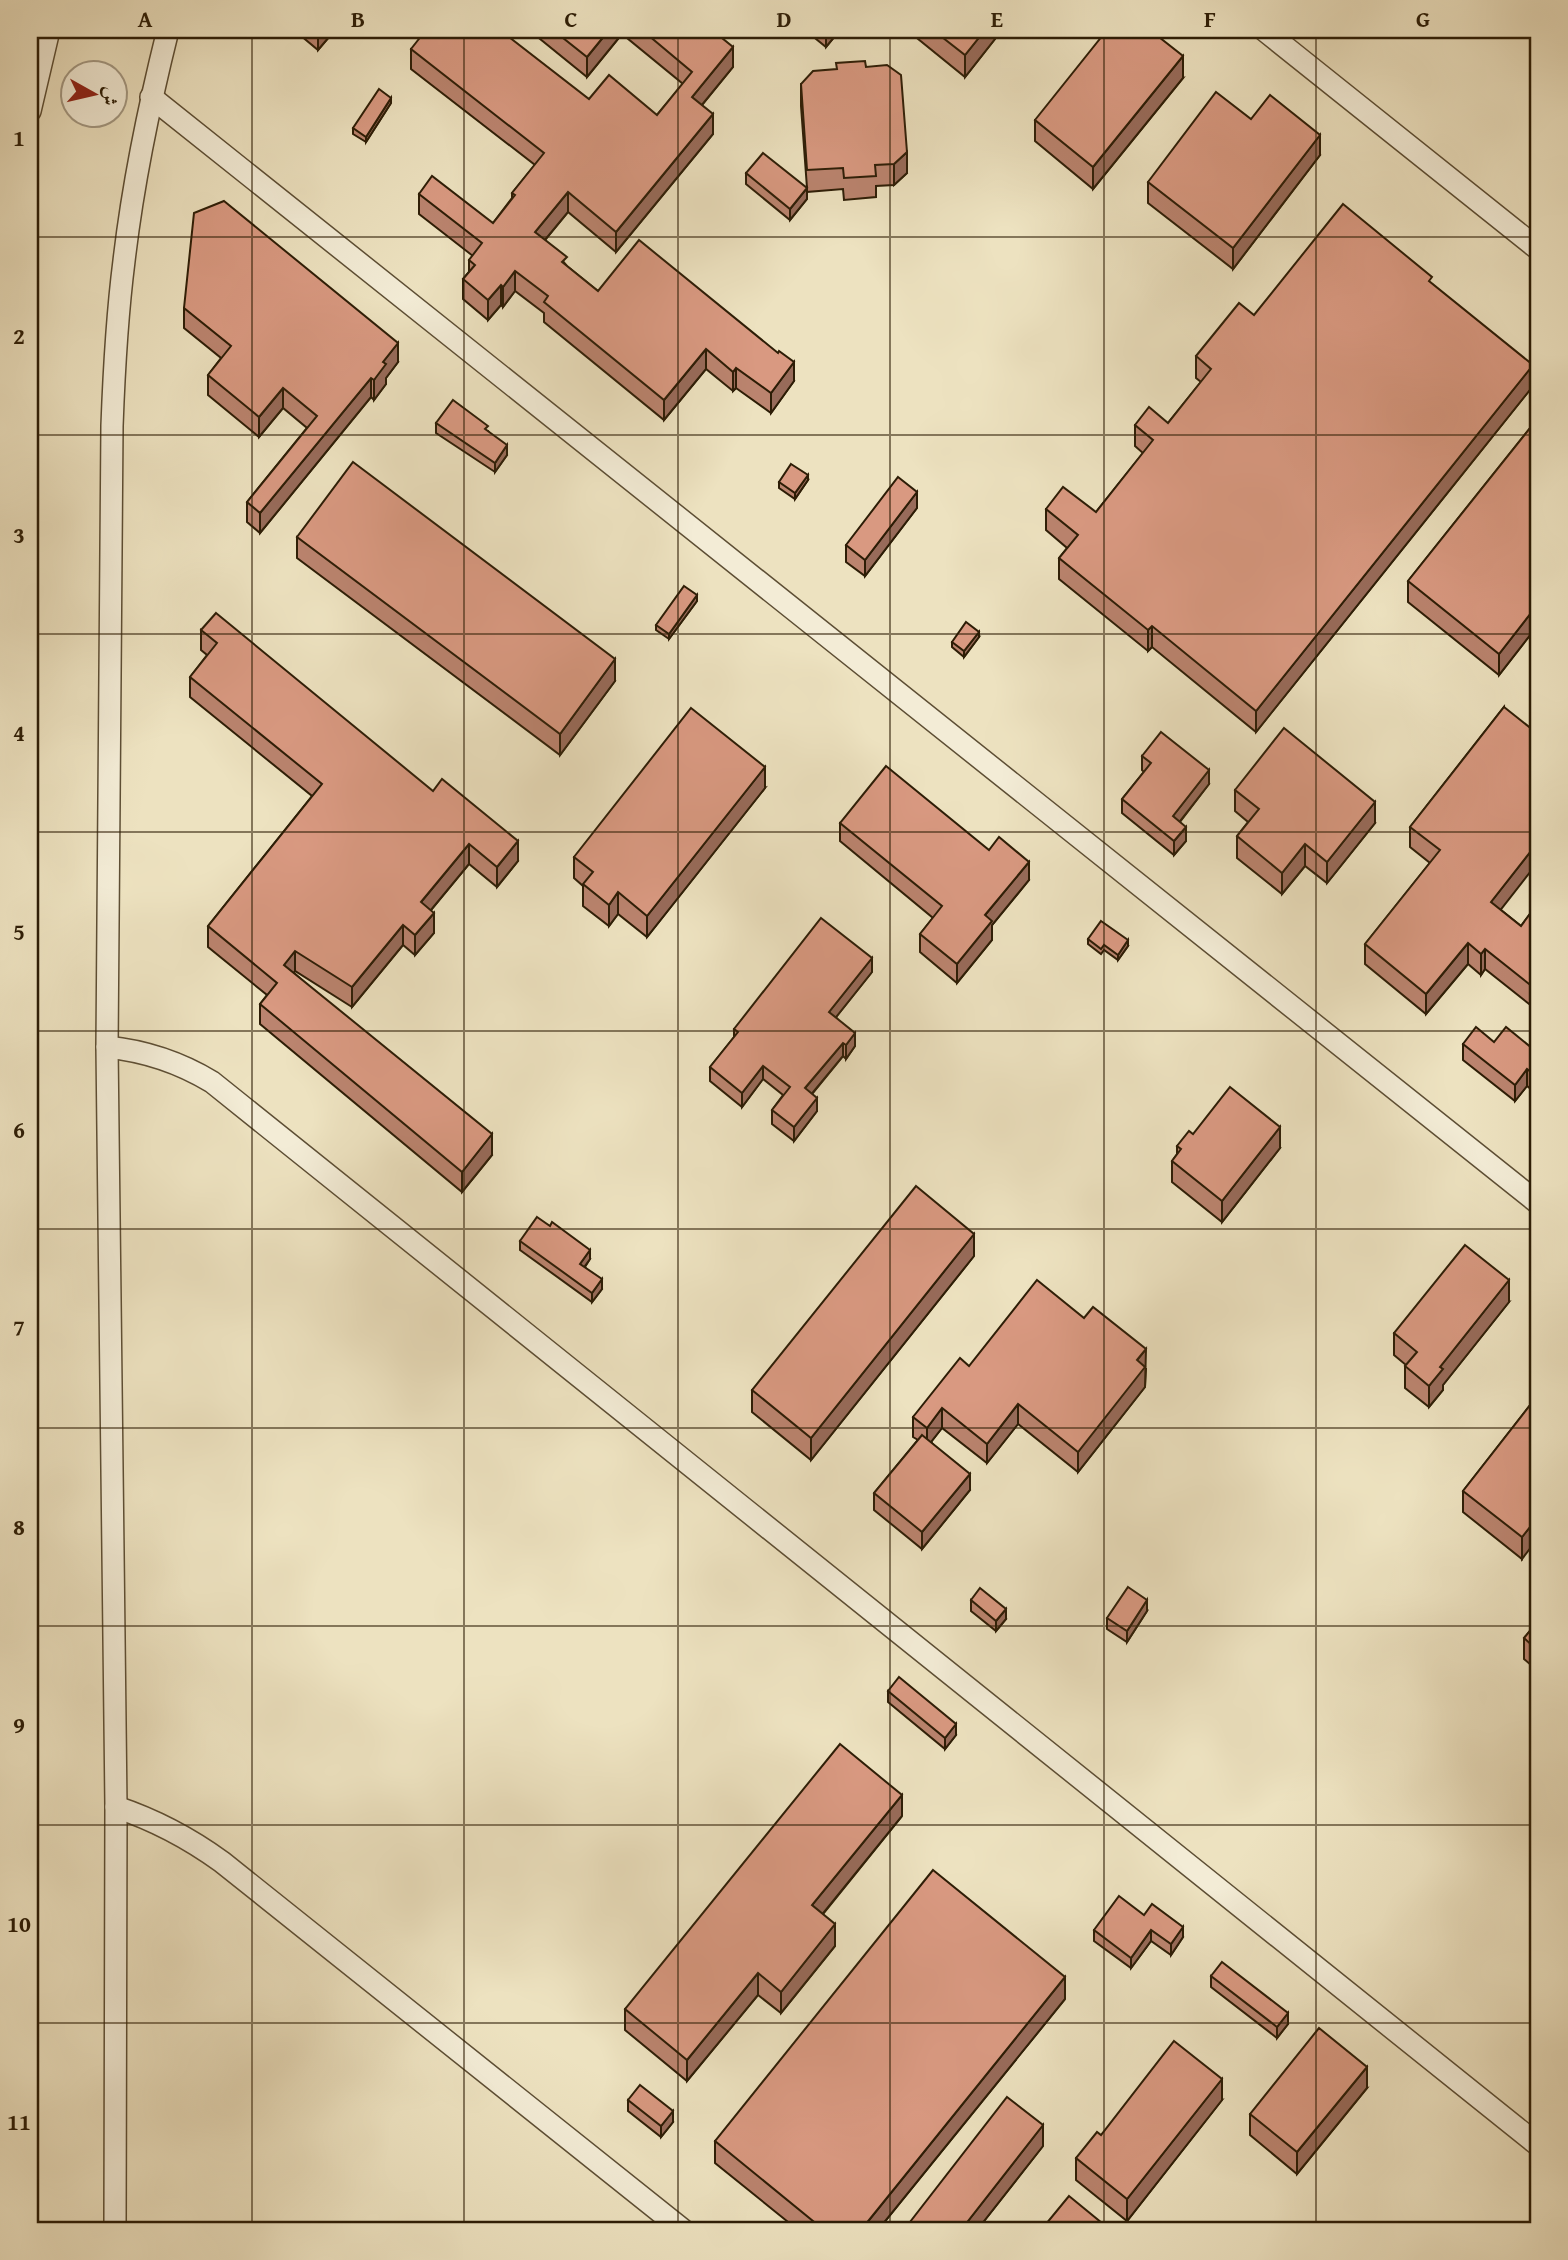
<svg xmlns="http://www.w3.org/2000/svg" width="1568" height="2260" font-family="'Gentium Book Plus',Amiri,serif">
	<style>
		.lines { fill: none; stroke-linecap: round; stroke-linejoin: round }
		.minor-casing { stroke: #5d4e34; stroke-width: 24 }
		.minor { stroke: #f3ecd6; stroke-width: 21 }
		.wall { fill: #bb846f; stroke: #2d1d06; stroke-width: 2 }
		.shaded-wall { fill: #986b5a; stroke: #2d1d06; stroke-width: 2 }
		.building { fill: #d99981; stroke: #2d1d06; stroke-width: 2 }
		.grid { fill: none; stroke: #2d1d06; stroke-width: 2; stroke-opacity: 0.55 }
		.neatline { fill: none; stroke: #2d1d06; stroke-width: 2.5 }
		.grid-label { font-size: 23px; text-anchor: middle; font-weight: bold; fill: #2d1d06 }
	</style>
	<rect width="100%" height="100%" fill="#ede2c0"/>
	<filter id="stains"><feTurbulence type="fractalNoise" baseFrequency=".00286" numOctaves="4"/><feColorMatrix values="0 0 0 0 .2 0 0 0 0 .09 0 0 0 0 .02 0 0 0 .5 -.17"/></filter>
	<radialGradient id="worn" r=".72"><stop offset=".6" stop-color="#630" stop-opacity="0"/><stop offset="1" stop-color="#630" stop-opacity=".3"/></radialGradient>
	<g class="lines">
		<!-- minor casing -->
		<g class="minor-casing">
			<g id="minor">
				<polyline points="1264,30 1538,249"/>
				<polyline points="151,97 1538,1203"/>
				<polyline points="30,111 49,30"/>
				<path d="M107,1047C146,1051 179,1062 212,1082L1538,2145"/>
				<path d="M116,1807C155,1820 189,1838 222,1862L683,2230"/>
				<path d="M115,2230L116,1807L107,1047L112,426C114,371 117,316 124,261C133,183 149,106 168,30"/>
			</g>
		</g>
		<!-- minor -->
		<use href="#minor" class="minor"/>
	</g>
	<!-- wall -->
	<g class="wall">
		<polygon points="294,30 335,30 318,50"/>
		<polygon points="529,30 712,30 733,67 702,105 713,134 616,252 568,212 545,240 567,266 598,291 794,381 771,413 736,388 733,391 706,369 664,420 544,322 544,313 515,291 503,307 501,305 488,320 463,299 463,279 469,272 469,260 473,256 419,214 419,194 493,223 512,198 512,193 535,165 411,69 411,49 589,99 657,115 683,84 622,34 587,77"/>
		<polygon points="805,30 840,30 826,47"/>
		<polygon points="907,30 1002,30 965,77"/>
		<polygon points="866,67 907,173 894,185 876,186 876,197 844,200 843,189 807,192 807,199 790,220 746,184 746,173 807,188 801,106 801,84"/>
		<polygon points="1183,78 1093,189 1035,141 1035,120"/>
		<polygon points="391,103 366,142 353,134 353,128"/>
		<polygon points="1251,119 1320,155 1233,269 1148,203 1148,182"/>
		<polygon points="1432,284 1533,386 1256,732 1152,647 1148,651 1059,579 1059,558 1067,548 1046,530 1046,509 1096,512 1143,453 1135,446 1135,425 1168,423 1201,382 1196,378 1196,356 1254,315"/>
		<polygon points="184,308 398,362 386,378 386,384 374,400 371,397 260,533 247,522 247,502 307,428 283,408 259,437 208,395 208,375 221,358 184,328"/>
		<polygon points="1538,418 1538,625 1499,675 1408,602 1408,581"/>
		<polygon points="436,423 488,431 507,455 495,472 436,433"/>
		<polygon points="808,480 795,499 779,488 779,482"/>
		<polygon points="917,508 865,576 846,562 846,545"/>
		<polygon points="297,537 615,681 560,755 297,558"/>
		<polygon points="697,601 669,639 656,630 656,625"/>
		<polygon points="201,630 518,861 497,887 469,864 431,910 434,933 415,955 403,945 352,1007 295,971 293,972 492,1155 462,1192 260,1024 260,1004 267,995 208,947 208,926 312,796 190,697 190,677 207,655 201,650"/>
		<polygon points="979,637 964,657 952,647 952,642"/>
		<polygon points="1504,707 1501,910 1521,926 1538,903 1538,1011 1485,969 1481,975 1468,964 1426,1014 1365,964 1365,944 1430,863 1410,847 1410,827"/>
		<polygon points="1142,756 1209,784 1180,822 1186,841 1174,855 1122,813 1122,799 1144,772 1142,770"/>
		<polygon points="765,788 647,937 618,914 609,926 583,906 583,886 574,878 574,857"/>
		<polygon points="1235,790 1375,823 1327,883 1305,866 1282,894 1237,858 1237,836 1248,822 1235,811"/>
		<polygon points="840,823 989,850 1029,880 992,925 992,940 957,983 920,952 920,934 933,918 840,841"/>
		<polygon points="1088,939 1128,946 1118,960 1104,950 1101,954 1088,944"/>
		<polygon points="872,972 836,1017 855,1046 846,1059 843,1056 812,1094 817,1111 794,1141 772,1124 772,1110 783,1095 763,1079 742,1107 710,1081 710,1067 734,1037 734,1029"/>
		<polygon points="1494,1042 1538,1053 1538,1081 1532,1090 1527,1086 1515,1101 1463,1060 1463,1044"/>
		<polygon points="1193,1134 1280,1148 1222,1222 1172,1182 1172,1161 1177,1154 1177,1146"/>
		<polygon points="520,1241 590,1259 585,1267 602,1289 592,1302 520,1250"/>
		<polygon points="974,1256 811,1460 752,1412 752,1390"/>
		<polygon points="1509,1302 1443,1385 1443,1390 1429,1407 1405,1388 1405,1366 1406,1365 1394,1355 1394,1333"/>
		<polygon points="969,1366 1146,1369 1145,1387 1078,1472 1018,1424 987,1463 942,1428 931,1442 970,1490 922,1549 874,1510 874,1493 918,1440 913,1437 913,1417"/>
		<polygon points="1538,1395 1522,1559 1463,1512 1463,1491"/>
		<polygon points="971,1600 1006,1619 996,1631 971,1611"/>
		<polygon points="1147,1611 1127,1642 1107,1629 1107,1618"/>
		<polygon points="1538,1621 1538,1671 1524,1659 1524,1638"/>
		<polygon points="888,1691 956,1735 945,1749 888,1702"/>
		<polygon points="902,1816 823,1914 835,1946 781,2013 758,1995 687,2081 625,2030 625,2009"/>
		<polygon points="1144,1915 1183,1937 1171,1955 1151,1941 1131,1968 1094,1941 1094,1930"/>
		<polygon points="1211,1976 1288,2024 1277,2038 1211,1987"/>
		<polygon points="1065,1999 878,2230 798,2230 715,2163 715,2141"/>
		<polygon points="1367,2088 1297,2174 1250,2135 1250,2114"/>
		<polygon points="628,2100 673,2122 661,2137 628,2111"/>
		<polygon points="1222,2100 1127,2221 1076,2180 1076,2158 1101,2135"/>
		<polygon points="1043,2146 977,2230 910,2230 910,2222"/>
	</g>
	<!-- shaded-wall -->
	<g class="shaded-wall">
		<polygon points="318,30 335,30 318,50"/>
		<polygon points="609,30 622,30 622,34 587,77 587,57"/>
		<polygon points="826,30 840,30 826,47"/>
		<polygon points="985,30 1002,30 965,77 965,55"/>
		<polygon points="733,47 733,67 692,117 692,97"/>
		<polygon points="1183,56 1183,78 1093,189 1093,167"/>
		<polygon points="391,98 391,103 366,142 366,137"/>
		<polygon points="713,114 713,134 616,252 616,232"/>
		<polygon points="1320,135 1320,155 1233,269 1233,248"/>
		<polygon points="907,152 907,173 894,185 894,164"/>
		<polygon points="807,188 807,199 790,220 790,209"/>
		<polygon points="568,192 568,212 535,252 535,232"/>
		<polygon points="515,271 515,291 503,307 503,287"/>
		<polygon points="501,285 501,305 488,320 488,300"/>
		<polygon points="398,343 398,362 386,378 386,384 374,400 374,380 383,362"/>
		<polygon points="706,349 706,369 664,420 664,400"/>
		<polygon points="794,362 794,381 771,413 771,393"/>
		<polygon points="1533,365 1533,386 1256,732 1256,711"/>
		<polygon points="736,368 736,388 733,391 733,372"/>
		<polygon points="371,378 371,397 260,533 260,513"/>
		<polygon points="283,388 283,408 259,437 259,417"/>
		<polygon points="507,445 507,455 495,472 495,463"/>
		<polygon points="808,475 808,480 795,499 795,493"/>
		<polygon points="917,492 917,508 865,576 865,560"/>
		<polygon points="697,595 697,601 669,639 669,634"/>
		<polygon points="1538,604 1538,625 1499,675 1499,654"/>
		<polygon points="1152,626 1152,647 1148,651 1148,630"/>
		<polygon points="979,632 979,637 964,657 964,651"/>
		<polygon points="615,659 615,681 560,755 560,734"/>
		<polygon points="765,767 765,788 647,937 647,916"/>
		<polygon points="1209,770 1209,784 1173,830 1173,816"/>
		<polygon points="1375,802 1375,823 1327,883 1327,862"/>
		<polygon points="1186,827 1186,841 1174,855 1174,841"/>
		<polygon points="518,841 518,861 497,887 497,867"/>
		<polygon points="1538,842 1538,862 1491,922 1491,902"/>
		<polygon points="469,844 469,864 421,922 421,902"/>
		<polygon points="1305,844 1305,866 1282,894 1282,873"/>
		<polygon points="1029,862 1029,880 992,925 992,940 957,983 957,964 985,915"/>
		<polygon points="618,892 618,914 609,926 609,905"/>
		<polygon points="434,913 434,933 415,955 415,935"/>
		<polygon points="403,925 403,945 352,1007 352,987"/>
		<polygon points="1128,940 1128,946 1118,960 1118,955"/>
		<polygon points="1468,943 1468,964 1426,1014 1426,994"/>
		<polygon points="1485,949 1485,969 1481,975 1481,954"/>
		<polygon points="295,951 295,971 284,985 284,965"/>
		<polygon points="872,958 872,972 829,1026 829,1012"/>
		<polygon points="855,1033 855,1046 846,1059 846,1045"/>
		<polygon points="843,1043 843,1056 805,1102 805,1088"/>
		<polygon points="1538,1065 1538,1081 1532,1090 1532,1073"/>
		<polygon points="763,1066 763,1079 742,1107 742,1093"/>
		<polygon points="1527,1069 1527,1086 1515,1101 1515,1085"/>
		<polygon points="817,1098 817,1111 794,1141 794,1127"/>
		<polygon points="1280,1127 1280,1148 1222,1222 1222,1201"/>
		<polygon points="492,1134 492,1155 462,1192 462,1172"/>
		<polygon points="974,1234 974,1256 811,1460 811,1438"/>
		<polygon points="590,1250 590,1259 580,1273 580,1264"/>
		<polygon points="602,1279 602,1289 592,1302 592,1293"/>
		<polygon points="1509,1280 1509,1302 1443,1385 1443,1390 1429,1407 1429,1386 1440,1367"/>
		<polygon points="1146,1349 1145,1387 1078,1472 1078,1452 1137,1360"/>
		<polygon points="1018,1404 1018,1424 987,1463 987,1444"/>
		<polygon points="942,1408 942,1428 927,1447 927,1428"/>
		<polygon points="970,1474 970,1490 922,1549 922,1532"/>
		<polygon points="1538,1517 1538,1538 1522,1559 1522,1537"/>
		<polygon points="1147,1600 1147,1611 1127,1642 1127,1631"/>
		<polygon points="1006,1609 1006,1619 996,1631 996,1621"/>
		<polygon points="956,1724 956,1735 945,1749 945,1738"/>
		<polygon points="902,1795 902,1816 812,1927 812,1905"/>
		<polygon points="835,1924 835,1946 781,2013 781,1992"/>
		<polygon points="1183,1927 1183,1937 1171,1955 1171,1944"/>
		<polygon points="1151,1930 1151,1941 1131,1968 1131,1958"/>
		<polygon points="758,1973 758,1995 687,2081 687,2060"/>
		<polygon points="1065,1977 1065,1999 878,2230 861,2230"/>
		<polygon points="1288,2013 1288,2024 1277,2038 1277,2027"/>
		<polygon points="1367,2067 1367,2088 1297,2174 1297,2152"/>
		<polygon points="1222,2079 1222,2100 1127,2221 1127,2199"/>
		<polygon points="673,2111 673,2122 661,2137 661,2126"/>
		<polygon points="1043,2125 1043,2146 977,2230 961,2230"/>
	</g>
	<!-- building -->
	<g class="building">
		<polygon points="426,30 500,30 589,99 609,75 657,115 692,72 642,30 712,30 733,47 692,97 713,114 616,232 568,192 535,232 567,257 562,262 598,291 639,240 778,353 779,351 794,362 771,393 736,368 733,372 706,349 664,400 544,302 548,296 515,271 503,287 501,285 488,300 463,279 475,265 469,260 482,243 419,194 432,176 493,223 515,195 512,193 544,153 411,49"/>
		<polygon points="553,30 609,30 587,57"/>
		<polygon points="933,30 985,30 965,55"/>
		<polygon points="1107,30 1150,30 1183,56 1093,167 1035,120"/>
		<polygon points="865,61 866,67 887,65 901,75 907,152 894,164 875,165 876,176 844,178 843,168 807,170 801,84 813,71 837,69 836,63"/>
		<polygon points="379,89 391,98 366,137 353,128"/>
		<polygon points="1216,92 1251,119 1270,95 1320,135 1233,248 1148,182"/>
		<polygon points="763,153 807,188 790,209 746,173"/>
		<polygon points="224,201 398,343 383,362 386,364 374,380 371,378 260,513 247,502 317,416 283,388 259,417 208,375 231,346 184,308 194,213"/>
		<polygon points="1343,204 1432,277 1429,281 1533,365 1256,711 1152,626 1148,630 1059,558 1078,535 1046,509 1063,487 1096,512 1153,440 1135,425 1149,407 1168,423 1211,369 1196,356 1239,303 1254,315"/>
		<polygon points="453,400 488,426 485,429 507,445 495,463 436,423"/>
		<polygon points="1538,418 1538,604 1499,654 1408,581"/>
		<polygon points="353,462 615,659 560,734 297,537"/>
		<polygon points="791,464 808,475 795,493 779,482"/>
		<polygon points="898,477 917,492 865,560 846,545"/>
		<polygon points="684,586 697,595 669,634 656,625"/>
		<polygon points="216,613 433,791 442,779 518,841 497,867 469,844 421,902 434,913 415,935 403,925 352,987 295,951 284,965 492,1134 462,1172 260,1004 277,983 208,926 322,784 190,677 217,643 201,630"/>
		<polygon points="966,622 979,632 964,651 952,642"/>
		<polygon points="1504,707 1538,734 1538,842 1491,902 1521,926 1538,903 1538,991 1485,949 1481,954 1468,943 1426,994 1365,944 1440,850 1410,827"/>
		<polygon points="691,708 765,767 647,916 618,892 609,905 583,884 593,872 574,857"/>
		<polygon points="1284,728 1375,802 1327,862 1305,844 1282,873 1237,836 1259,809 1235,790"/>
		<polygon points="1161,732 1209,770 1173,816 1186,827 1174,841 1122,799 1151,763 1142,756"/>
		<polygon points="886,766 989,850 999,837 1029,862 985,915 992,921 957,964 920,934 942,906 840,823"/>
		<polygon points="821,918 872,958 829,1012 855,1033 846,1045 843,1043 805,1088 817,1098 794,1127 772,1110 790,1087 763,1066 742,1093 710,1067 738,1032 734,1029"/>
		<polygon points="1101,921 1128,940 1118,955 1104,945 1101,949 1088,939"/>
		<polygon points="1476,1027 1494,1042 1506,1027 1538,1053 1538,1065 1532,1073 1527,1069 1515,1085 1463,1044"/>
		<polygon points="1230,1087 1280,1127 1222,1201 1172,1161 1181,1149 1177,1146 1189,1131 1193,1134"/>
		<polygon points="916,1186 974,1234 811,1438 752,1390"/>
		<polygon points="537,1217 550,1226 552,1222 590,1250 580,1264 602,1279 592,1293 520,1241"/>
		<polygon points="1465,1245 1509,1280 1440,1367 1443,1369 1429,1386 1405,1366 1417,1352 1394,1333"/>
		<polygon points="1037,1280 1084,1318 1093,1307 1146,1349 1137,1360 1145,1367 1078,1452 1018,1404 987,1444 942,1408 927,1428 913,1417 960,1358 969,1366"/>
		<polygon points="1538,1395 1538,1517 1522,1537 1463,1491"/>
		<polygon points="922,1435 970,1474 922,1532 874,1493"/>
		<polygon points="1128,1587 1147,1600 1127,1631 1107,1618"/>
		<polygon points="980,1588 1006,1609 996,1621 971,1600"/>
		<polygon points="1538,1621 1538,1651 1524,1638"/>
		<polygon points="899,1677 956,1724 945,1738 888,1691"/>
		<polygon points="840,1744 902,1795 812,1905 835,1924 781,1992 758,1973 687,2060 625,2009"/>
		<polygon points="933,1870 1065,1977 861,2230 824,2230 715,2141"/>
		<polygon points="1119,1896 1144,1915 1152,1904 1183,1927 1171,1944 1151,1930 1131,1958 1094,1930"/>
		<polygon points="1222,1962 1288,2013 1277,2027 1211,1976"/>
		<polygon points="1319,2028 1367,2067 1297,2152 1250,2114"/>
		<polygon points="1174,2041 1222,2079 1127,2199 1076,2158 1097,2132 1101,2135"/>
		<polygon points="640,2085 673,2111 661,2126 628,2100"/>
		<polygon points="1007,2097 1043,2125 961,2230 921,2230 910,2222"/>
		<polygon points="1069,2196 1108,2228 1105,2230 1041,2230"/>
	</g>
	<!-- grid -->
	<path class="grid" d="M252,30V2230M464,30V2230M678,30V2230M890,30V2230M1104,30V2230M1316,30V2230M30,237H1538M30,435H1538M30,634H1538M30,832H1538M30,1031H1538M30,1229H1538M30,1428H1538M30,1626H1538M30,1825H1538M30,2023H1538"/>
	<!-- margin -->
	<rect width="1568" height="2260" fill="none" stroke="#ede2c0" stroke-width="77"/>
	<!-- north arrow -->
	<g transform="translate(94 94) rotate(98)"><circle r="33" fill="#f3ecd6" stroke="#a49983" stroke-width="2"/>
	<path d="M0-5L12 26L0 18L-12 26Z" fill="#8f2418"/>
	<text y="-10" font-size="19" font-weight="bold" text-anchor="middle" fill="#2d1d06">ش</text>
	</g>
	<rect x="38" y="38" width="1492" height="2184" class="neatline"/>
	<g class="grid-label">
		<text x="145" y="27">A</text>
		<text x="358" y="27">B</text>
		<text x="571" y="27">C</text>
		<text x="784" y="27">D</text>
		<text x="997" y="27">E</text>
		<text x="1210" y="27">F</text>
		<text x="1423" y="27">G</text>
		<text x="19" y="146">1</text>
		<text x="19" y="344">2</text>
		<text x="19" y="543">3</text>
		<text x="19" y="741">4</text>
		<text x="19" y="940">5</text>
		<text x="19" y="1138">6</text>
		<text x="19" y="1336">7</text>
		<text x="19" y="1535">8</text>
		<text x="19" y="1733">9</text>
		<text x="19" y="1932">10</text>
		<text x="19" y="2130">11</text>
	</g>
	<rect width="100%" height="100%" filter="url(#stains)"/>
	<rect width="100%" height="100%" fill="url(#worn)"/>
</svg>
